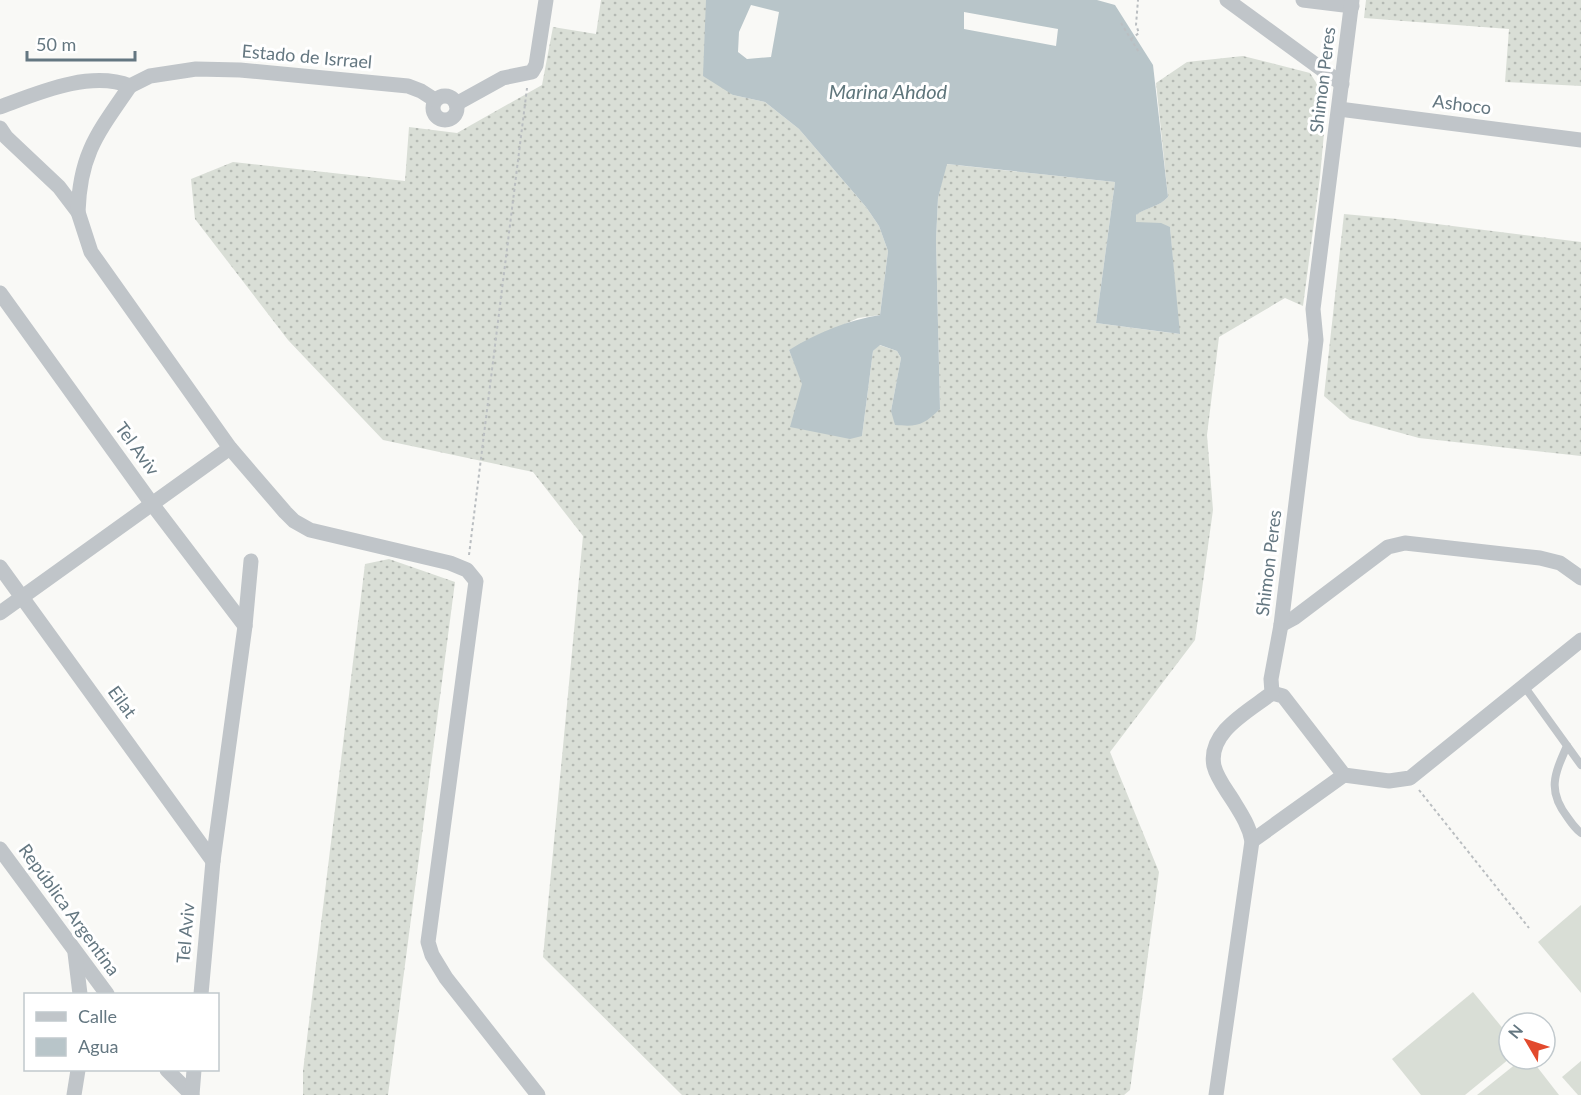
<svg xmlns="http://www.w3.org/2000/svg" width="1581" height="1095" font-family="Lato,sans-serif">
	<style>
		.grass { fill: url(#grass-dots) }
		.garden { fill: #d9ded6 }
		.water { fill: #b8c5c9; fill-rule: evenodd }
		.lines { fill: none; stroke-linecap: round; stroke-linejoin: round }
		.path { stroke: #babec1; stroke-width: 2; stroke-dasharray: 3 3; stroke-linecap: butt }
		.service { stroke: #c0c5c9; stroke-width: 8 }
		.minor { stroke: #c0c5c9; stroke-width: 15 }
		.labels { text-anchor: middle; stroke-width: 6; stroke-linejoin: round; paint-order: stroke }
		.street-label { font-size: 18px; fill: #647781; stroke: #fff }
		.water-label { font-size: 20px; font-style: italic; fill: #5f767c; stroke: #fff }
	</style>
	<defs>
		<pattern id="grass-dots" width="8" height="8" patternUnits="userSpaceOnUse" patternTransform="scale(1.5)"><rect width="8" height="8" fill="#d9ded6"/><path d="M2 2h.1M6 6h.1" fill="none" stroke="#b4b9b3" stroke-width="1.8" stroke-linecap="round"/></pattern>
	</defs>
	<rect width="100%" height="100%" fill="#f9f9f6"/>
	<!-- grass -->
	<g class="grass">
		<path d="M601,0H706L733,95L765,102L799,129L866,207L879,226L888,251L880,315L858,318L789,350L803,384L862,436L873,351L879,345L897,351L901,358L891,411L940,409L936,240L938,198L946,164L1115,182L1096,323L1179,334L1170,227L1136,223V215C1146,207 1159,207 1168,197L1156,83L1187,62L1243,56L1310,73L1327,100L1320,177L1303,306L1285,298L1219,337L1207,435L1213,510L1195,640L1110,752L1159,872L1130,1090L1124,1095H682L543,957L583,536L533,472L383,440L288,340L195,219L191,179L233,162L405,181L409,127L457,133L542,85L553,27L596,34Z"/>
		<polygon points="1366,0 1581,0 1581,86 1505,82 1509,29 1364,18"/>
		<polygon points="1344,214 1397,219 1581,242 1581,456 1419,438 1350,419 1324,396"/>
		<polygon points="389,559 455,582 388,1095 303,1095 303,1071 365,564"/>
	</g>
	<!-- garden -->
	<g class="garden">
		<polygon points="1581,905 1581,993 1538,942"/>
		<polygon points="1473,992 1509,1036 1509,1059 1465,1095 1421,1095 1392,1059"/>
		<polygon points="1522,1059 1531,1059 1559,1095 1477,1095"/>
		<polygon points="1581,1061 1581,1095 1578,1095 1562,1077"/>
	</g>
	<!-- water -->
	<path class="water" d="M706,0H1097L1115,5L1153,65L1168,197C1159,207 1147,207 1136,215V222L1161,223L1170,227L1180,334L1096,323L1115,182L947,164L938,198L936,240L940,409C923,425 919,427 895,425L891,411L901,358L897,351L880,345L873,351L862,436L850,439L790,427L802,384L789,350C817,333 848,320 880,315L888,251L879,226L866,207L799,129L765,102L733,95L703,76ZM751,5L779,12L771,57L747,59L738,52L739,32ZM964,12L1058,29L1056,46L964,29Z"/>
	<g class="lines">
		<!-- path -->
		<g class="path">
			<polyline points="1121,23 1140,54"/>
			<polyline points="1131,39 1139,33 1136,25 1138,0"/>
			<polyline points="469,555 527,88"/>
			<polyline points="1419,790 1529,928"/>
		</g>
		<!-- service -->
		<g class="service">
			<polyline points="1524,686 1581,765"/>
			<path d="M1567,746C1554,775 1547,791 1568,818C1572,824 1576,829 1581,833"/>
		</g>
		<!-- minor -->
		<g class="minor">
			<polyline points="1227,0 1342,84"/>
			<polyline points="1303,0 1352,6"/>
			<circle cx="445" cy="108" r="12"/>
			<polyline points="456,104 503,78 532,72 536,65 546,0"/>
			<path d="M0,107C38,93 90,70 130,86L150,76L196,69L240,70L408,86L421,91L435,100"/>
			<polyline points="1339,109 1581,140"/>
			<polyline points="0,128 6,137 59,187 78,212 91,252 230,448 285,512 294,521 310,530 450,563 467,570 476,581 428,942 432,955 446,978 538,1095"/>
			<path d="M78,212C80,153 98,133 130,86"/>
			<polyline points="0,293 152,504 245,626"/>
			<polyline points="0,567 213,861"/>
			<polyline points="0,613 230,448"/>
			<polyline points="1281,625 1294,618 1388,547 1405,543 1540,558 1560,563 1581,578"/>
			<polyline points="1272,693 1283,696 1344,775 1389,781 1410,778 1581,640"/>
			<polyline points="1252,841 1344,775"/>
			<polyline points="0,849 107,994"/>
			<polyline points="75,953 80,994"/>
			<polyline points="201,994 213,861 245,626 251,561"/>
			<polyline points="167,1070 192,1095"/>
			<polyline points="74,1095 78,1070"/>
			<polyline points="192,1095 194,1070"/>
			<path d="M1216,1095L1252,841C1249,825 1240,812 1232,799C1225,788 1217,778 1214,766C1207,732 1249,711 1272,693L1271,679L1281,625L1316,340L1313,309L1352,0"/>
		</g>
	</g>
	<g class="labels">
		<!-- street labels -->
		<g class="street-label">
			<text transform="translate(307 57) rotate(5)" y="6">Estado de Isrrael</text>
			<text transform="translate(1323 80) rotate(-83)" y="6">Shimon Peres</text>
			<text transform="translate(1462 105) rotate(7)" y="6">Ashoco</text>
			<text transform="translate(137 449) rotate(54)" y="6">Tel Aviv</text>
			<text transform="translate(1269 563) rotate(-83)" y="6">Shimon Peres</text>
			<text transform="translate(122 702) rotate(54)" y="6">Eilat</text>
			<text transform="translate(69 910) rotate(54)" y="6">República Argentina</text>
			<text transform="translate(186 933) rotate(-85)" y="6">Tel Aviv</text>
		</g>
		<!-- water labels -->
		<g class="water-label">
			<text x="888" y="99">Marina Ahdod</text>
		</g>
	</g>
	<!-- legend -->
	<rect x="24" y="993" width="195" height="78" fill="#ffffff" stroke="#c1c9cd" stroke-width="1.5"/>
	<rect x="36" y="1012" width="30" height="9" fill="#c0c5c9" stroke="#c1c9cd" stroke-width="1.5"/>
	<text x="78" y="1023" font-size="18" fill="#647781">Calle</text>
	<rect x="36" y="1038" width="30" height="18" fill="#b8c5c9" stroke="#c1c9cd" stroke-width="1.5"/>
	<text x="78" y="1053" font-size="18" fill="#647781">Agua</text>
	<!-- north arrow -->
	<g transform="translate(1527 1041) rotate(309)"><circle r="28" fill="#ffffff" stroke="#c1c9cd" stroke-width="1.5"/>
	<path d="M0-4.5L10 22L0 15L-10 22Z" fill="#e24a2d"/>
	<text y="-9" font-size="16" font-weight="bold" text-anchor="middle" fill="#647781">N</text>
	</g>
	<!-- scale -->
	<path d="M27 51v9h108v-9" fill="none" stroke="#647781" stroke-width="3"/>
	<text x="36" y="51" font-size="18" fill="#647781" stroke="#ffffff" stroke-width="4.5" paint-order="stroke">50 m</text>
</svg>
